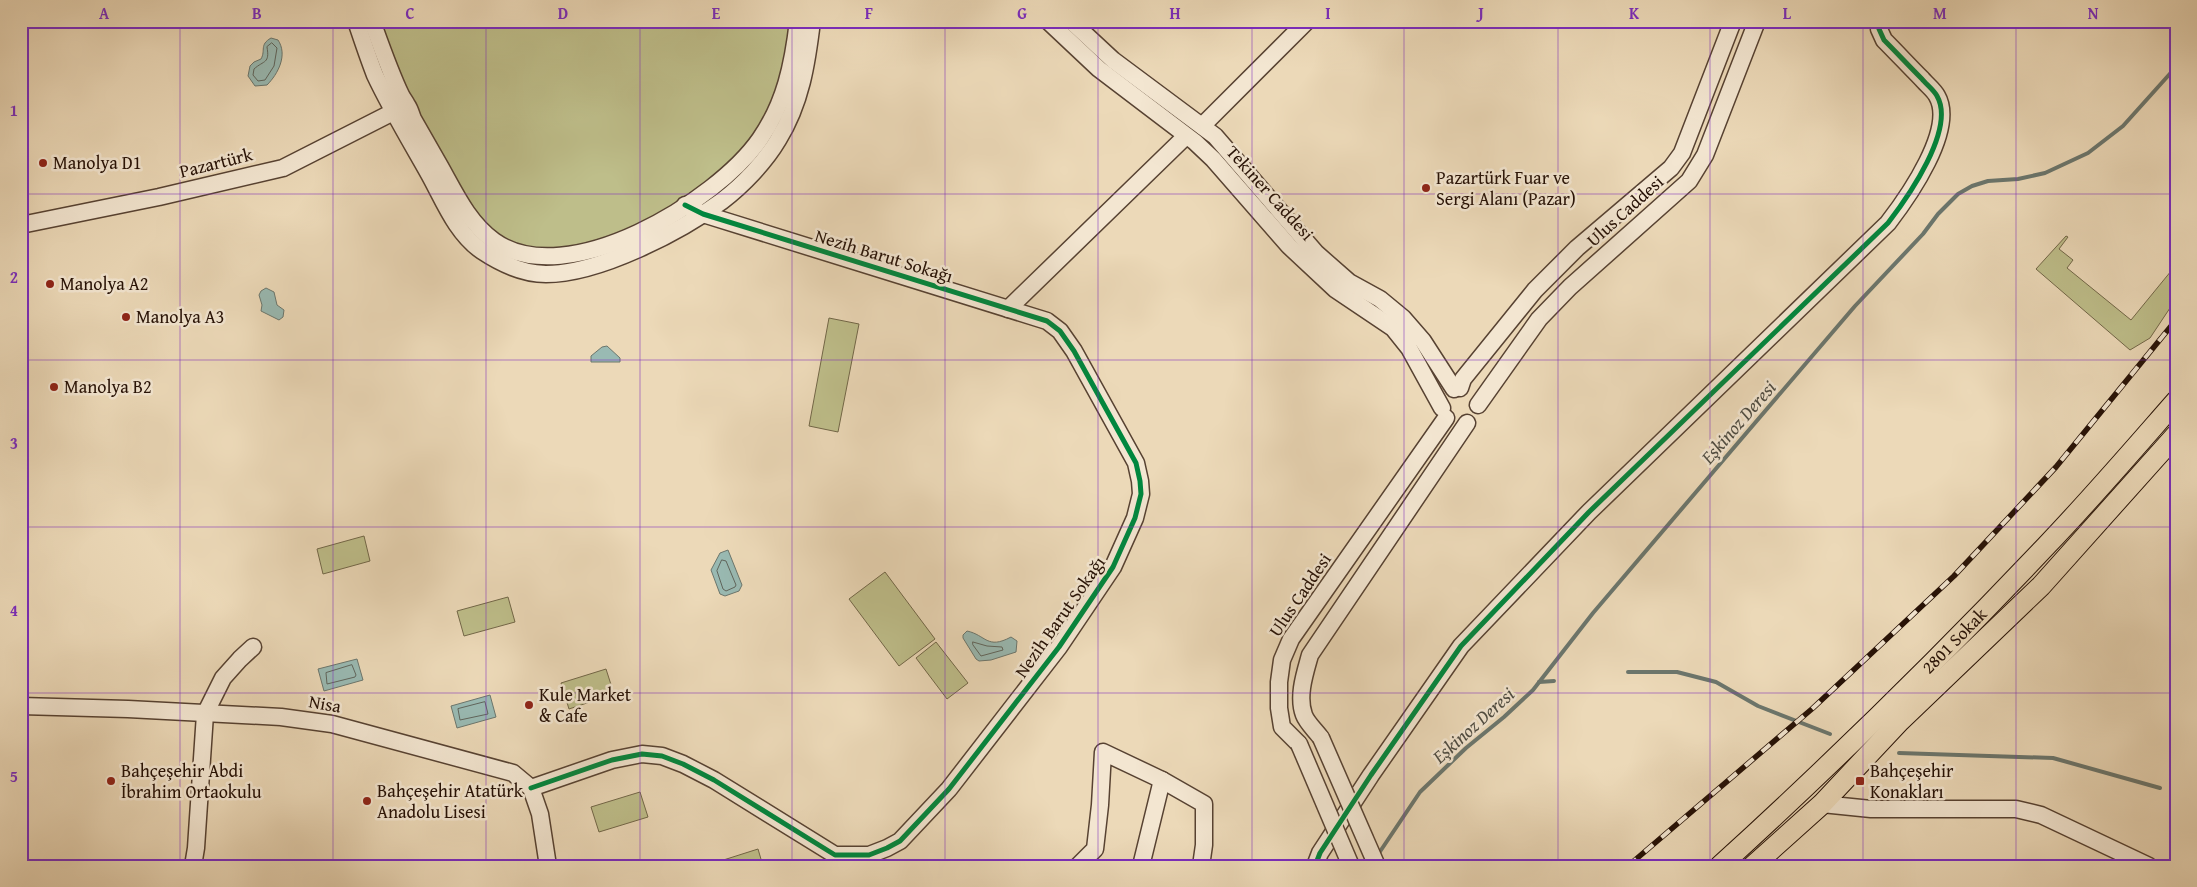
<svg xmlns="http://www.w3.org/2000/svg" width="2197" height="887" font-family="'Gentium Book Plus',serif">
	<style>
		.green { fill: #bebe8a; stroke: #726748 }
		.water { fill: #99bab3; stroke: #6b766d }
		.lines { fill: none; stroke-linecap: round; stroke-linejoin: round }
		.shore { stroke: #5f655c; stroke-width: 1 }
		.stream { stroke: #6b766d; stroke-width: 4 }
		.minor-casing { stroke: #574232; stroke-width: 19 }
		.major-casing { stroke: #251005; stroke-width: 22 }
		.minor { stroke: #f3e6d1; stroke-width: 16 }
		.major { stroke: #ecd9b8; stroke-width: 20 }
		.rail-casing { stroke: #251005; stroke-width: 5.5 }
		.rail { stroke: #f3e6d1; stroke-width: 4; stroke-dasharray: 11; stroke-linecap: butt }
		.minor-bridge-casing { stroke: #574232; stroke-width: 19; stroke-linecap: butt }
		.minor-bridge { stroke: #f3e6d1; stroke-width: 16 }
		.cycleway-casing { stroke: #f3e6d1; stroke-width: 8 }
		.cycleway { stroke: #00873e; stroke-width: 5 }
		.grid { fill: none; stroke: #7b2cbf; stroke-width: 1; stroke-opacity: 0.55 }
		.poi-dot { fill: #8f2418; stroke: #f3e6d1; stroke-width: 2 }
		.labels { text-anchor: middle; stroke-width: 5; stroke-linejoin: round; paint-order: stroke }
		.poi-label { font-size: 18px; fill: #251005; stroke: #f3e6d1; text-anchor: start }
		.street-label { font-size: 18px; fill: #251005; stroke: #f3e6d1 }
		.water-label { font-size: 19px; font-style: italic; fill: #4e4c42; stroke: #f3e6d1 }
		.neatline { fill: none; stroke: #7b2cbf; stroke-width: 2 }
		.grid-label { font-size: 16px; text-anchor: middle; font-weight: bold; fill: #7b2cbf }
	</style>
	<rect width="100%" height="100%" fill="#ecd9b8"/>
	<filter id="stains"><feTurbulence type="fractalNoise" baseFrequency=".004" numOctaves="4"/><feColorMatrix values="0 0 0 0 .2 0 0 0 0 .09 0 0 0 0 .02 0 0 0 .5 -.17"/></filter>
	<radialGradient id="worn" r=".72"><stop offset=".6" stop-color="#630" stop-opacity="0"/><stop offset="1" stop-color="#630" stop-opacity=".3"/></radialGradient>
	<!-- green -->
	<g class="green">
		<polygon points="368,21 805,21 800,76 701,225 566,261 494,238 452,177"/>
		<polygon points="2066,236 2068,237 2059,249 2073,260 2067,268 2131,320 2176,265 2176,299 2150,338 2130,350 2036,269"/>
		<polygon points="829,318 859,324 838,432 809,426"/>
		<polygon points="364,536 370,561 323,574 317,549"/>
		<polygon points="885,572 935,639 899,666 849,599"/>
		<polygon points="508,597 515,622 464,636 457,611"/>
		<polygon points="936,642 968,683 947,699 916,658"/>
		<polygon points="606,669 614,694 569,709 561,683"/>
		<polygon points="640,792 648,817 599,832 591,807"/>
		<polygon points="758,849 763,866 714,866 714,863"/>
	</g>
	<!-- water -->
	<g class="water">
		<path d="M271,38L278,40C288,55 278,74 267,85L255,86L248,76L250,66L254,62L261,59C266,50 259,45 271,38Z"/>
		<polygon points="266,288 274,292 277,305 284,310 283,317 279,320 261,311 262,305 259,295 261,291"/>
		<polygon points="607,346 620,358 620,362 591,362 591,356 602,347"/>
		<polygon points="728,550 742,585 739,591 725,596 720,594 711,570 720,553"/>
		<path d="M967,631C986,635 987,650 1011,637L1017,641L1016,652L991,660L979,661L976,659L963,638V635Z"/>
		<polygon points="357,659 363,680 324,691 318,669"/>
		<polygon points="490,695 496,717 457,728 451,706"/>
	</g>
	<g class="lines">
		<!-- shore -->
		<g class="shore">
			<path d="M272,43L277,48L274,66L265,80L258,81L253,75L254,69C264,60 270,64 267,47Z"/>
			<polygon points="722,560 726,561 736,585 735,587 726,591 723,589 717,571"/>
			<polygon points="973,642 987,646 1002,647 1003,650 981,656 973,645"/>
			<polygon points="352,665 356,675 355,677 327,684 326,673"/>
			<polygon points="485,702 488,714 460,720 458,709"/>
		</g>
		<!-- stream -->
		<g class="stream">
			<polyline points="1628,672 1677,672 1716,682 1758,706 1830,734"/>
			<polyline points="1539,682 1554,681"/>
			<polyline points="1899,753 2053,758 2160,788"/>
			<polyline points="1377,856 1420,792 1466,748 1504,717 1533,690 1593,613 1731,451 1855,306 1923,234 1938,214 1958,194 1972,186 1988,181 2018,179 2045,173 2088,153 2123,126 2176,67"/>
		</g>
		<!-- minor casing -->
		<g class="minor-casing">
			<g id="minor">
				<path d="M356,21C362,39 368,57 375,75C391,109 411,142 429,174C444,201 456,233 482,251C500,263 524,274 546,274C599,274 680,232 722,201C743,185 765,162 778,140C801,103 807,63 812,21"/>
				<path d="M372,21C381,46 390,72 401,95C403,99 405,101 407,105C410,109 411,114 413,119C422,135 432,152 441,168C456,195 469,223 494,241C567,293 717,201 760,139C785,103 793,64 798,21"/>
				<polyline points="1048,21 1099,69 1195,142 1213,159 1289,246 1335,289 1393,328 1409,348 1442,408"/>
				<polyline points="1071,21 1113,60 1215,136 1316,253 1349,282 1380,299 1403,318 1423,341 1454,389"/>
				<polyline points="1202,126 1307,21"/>
				<polyline points="21,225 159,197 283,168 403,107"/>
				<polyline points="1008,309 1186,136"/>
				<polyline points="1460,388 1463,379 1535,290 1577,248 1671,168 1682,153 1733,21"/>
				<polyline points="1478,405 1539,319 1570,287 1689,181 1705,155 1757,21"/>
				<polyline points="21,706 128,709 281,717 332,724 513,773 531,788 540,814 548,866"/>
				<path d="M1321,738C1316,731 1307,723 1304,715C1297,696 1305,673 1310,655L1467,423"/>
				<polyline points="1299,744 1282,727 1279,708 1279,682 1282,660 1291,639 1446,418"/>
				<polyline points="531,788 612,760 642,754 662,756 683,764 714,780 835,855 869,855 887,848 900,841 949,789 1059,647 1113,567 1135,518 1141,494 1140,481 1136,463 1074,351 1060,331 1047,321 703,214 685,205"/>
				<polyline points="1822,804 1871,809 2016,809 2041,815 2149,866"/>
				<polyline points="193,866 196,848 205,714 223,678 240,659 253,647"/>
				<polyline points="1078,866 1095,849 1100,805 1103,752 1162,780 1204,804 1204,845 1201,866"/>
				<polyline points="1141,866 1162,780"/>
				<path d="M1315,866L1320,853L1371,775L1461,646L1589,512L1888,223C1908,197 1956,129 1937,96C1934,90 1926,84 1922,79C1909,66 1897,53 1884,40L1879,29V21"/>
			</g>
		</g>
		<!-- major casing -->
		<g class="major-casing">
			<g id="major">
				<path id="s1" d="M1720,866C1833,763 1942,656 2047,545C2091,499 2133,450 2176,401"/>
				<polyline points="1753,866 1822,804 1900,721 2041,586 2176,435"/>
			</g>
		</g>
		<!-- minor -->
		<use href="#minor" class="minor"/>
		<!-- major -->
		<use href="#major" class="major"/>
		<!-- rail casing -->
		<g class="rail-casing">
			<polyline id="rail" points="1628,866 1813,708 1954,576 2056,467 2176,320"/>
		</g>
		<!-- rail -->
		<use href="#rail" class="rail"/>
		<!-- minor-bridge casing -->
		<g class="minor-bridge-casing">
			<g id="minor-bridge">
				<polyline points="1321,738 1377,866"/>
				<polyline points="1299,744 1351,866"/>
			</g>
		</g>
		<!-- minor-bridge -->
		<use href="#minor-bridge" class="minor-bridge"/>
		<!-- cycleway casing -->
		<g class="cycleway-casing">
			<g id="cycleway">
				<polyline points="531,788 612,760 642,754 662,756 683,764 714,780 835,855 869,855 887,848 900,841 949,789 1059,647 1113,567 1135,518 1141,494 1140,481 1136,463 1074,351 1060,331 1047,321 703,214 685,205"/>
				<path d="M1315,866L1320,853L1371,775L1461,646L1589,512L1888,223C1908,197 1956,129 1937,96C1934,90 1926,84 1922,79C1909,66 1897,53 1884,40L1879,29V21"/>
			</g>
		</g>
		<!-- cycleway -->
		<use href="#cycleway" class="cycleway"/>
	</g>
	<!-- grid -->
	<path class="grid" d="M180,21V866M333,21V866M486,21V866M640,21V866M792,21V866M945,21V866M1098,21V866M1252,21V866M1404,21V866M1558,21V866M1710,21V866M1863,21V866M2016,21V866M21,194H2176M21,360H2176M21,527H2176M21,693H2176"/>
	<!-- markers -->
	<g class="poi-dot">
		<circle cx="43" cy="163" r="5"/>
		<circle cx="1426" cy="188" r="5"/>
		<circle cx="50" cy="284" r="5"/>
		<circle cx="126" cy="317" r="5"/>
		<circle cx="54" cy="387" r="5"/>
		<circle cx="529" cy="705" r="5"/>
		<circle cx="111" cy="781" r="5"/>
		<rect x="1855" y="776" width="10" height="10" rx="2.5"/>
		<circle cx="367" cy="801" r="5"/>
	</g>
	<g class="labels">
		<!-- poi labels -->
		<g class="poi-label">
			<text x="53" y="169">Manolya D1</text>
			<text x="1436" y="184">Pazartürk Fuar ve<tspan x="1436" dy="21">Sergi Alanı (Pazar)</tspan></text>
			<text x="60" y="290">Manolya A2</text>
			<text x="136" y="323">Manolya A3</text>
			<text x="64" y="393">Manolya B2</text>
			<text x="539" y="701">Kule Market<tspan x="539" dy="21">&amp; Cafe</tspan></text>
			<text x="121" y="777">Bahçeşehir Abdi<tspan x="121" dy="21">İbrahim Ortaokulu</tspan></text>
			<text x="1870" y="777">Bahçeşehir<tspan x="1870" dy="21">Konakları</tspan></text>
			<text x="377" y="797">Bahçeşehir Atatürk<tspan x="377" dy="21">Anadolu Lisesi</tspan></text>
		</g>
		<!-- street labels -->
		<g class="street-label">
			<text transform="translate(216 163) rotate(-14)" y="6">Pazartürk</text>
			<text transform="translate(1270 193) rotate(48)" y="6">Tekiner Caddesi</text>
			<text transform="translate(1625 211) rotate(-42)" y="6">Ulus Caddesi</text>
			<text transform="translate(884 256) rotate(17)" y="6">Nezih Barut Sokağı</text>
			<text transform="translate(1300 595) rotate(-56)" y="6">Ulus Caddesi</text>
			<text transform="translate(1060 617) rotate(-55)" y="6">Nezih Barut Sokağı</text>
			<text dy="6" stroke="none"><textPath href="#s1" startOffset="325">2801 Sokak</textPath></text>
			<text transform="translate(325 704) rotate(10)" y="6">Nisa</text>
		</g>
		<!-- water labels -->
		<g class="water-label">
			<text transform="translate(1738 422) rotate(-49)" y="7">Eşkinoz Deresi</text>
			<text transform="translate(1473 725) rotate(-42)" y="7">Eşkinoz Deresi</text>
		</g>
	</g>
	<!-- margin -->
	<rect width="2197" height="887" fill="none" stroke="#ecd9b8" stroke-width="55"/>
	<rect x="28" y="28" width="2142" height="832" class="neatline"/>
	<g class="grid-label">
		<text x="104" y="19">A</text>
		<text x="257" y="19">B</text>
		<text x="410" y="19">C</text>
		<text x="563" y="19">D</text>
		<text x="716" y="19">E</text>
		<text x="869" y="19">F</text>
		<text x="1022" y="19">G</text>
		<text x="1175" y="19">H</text>
		<text x="1328" y="19">I</text>
		<text x="1481" y="19">J</text>
		<text x="1634" y="19">K</text>
		<text x="1787" y="19">L</text>
		<text x="1940" y="19">M</text>
		<text x="2093" y="19">N</text>
		<text x="14" y="116">1</text>
		<text x="14" y="283">2</text>
		<text x="14" y="449">3</text>
		<text x="14" y="616">4</text>
		<text x="14" y="782">5</text>
	</g>
	<rect width="100%" height="100%" filter="url(#stains)"/>
	<rect width="100%" height="100%" fill="url(#worn)"/>
</svg>
